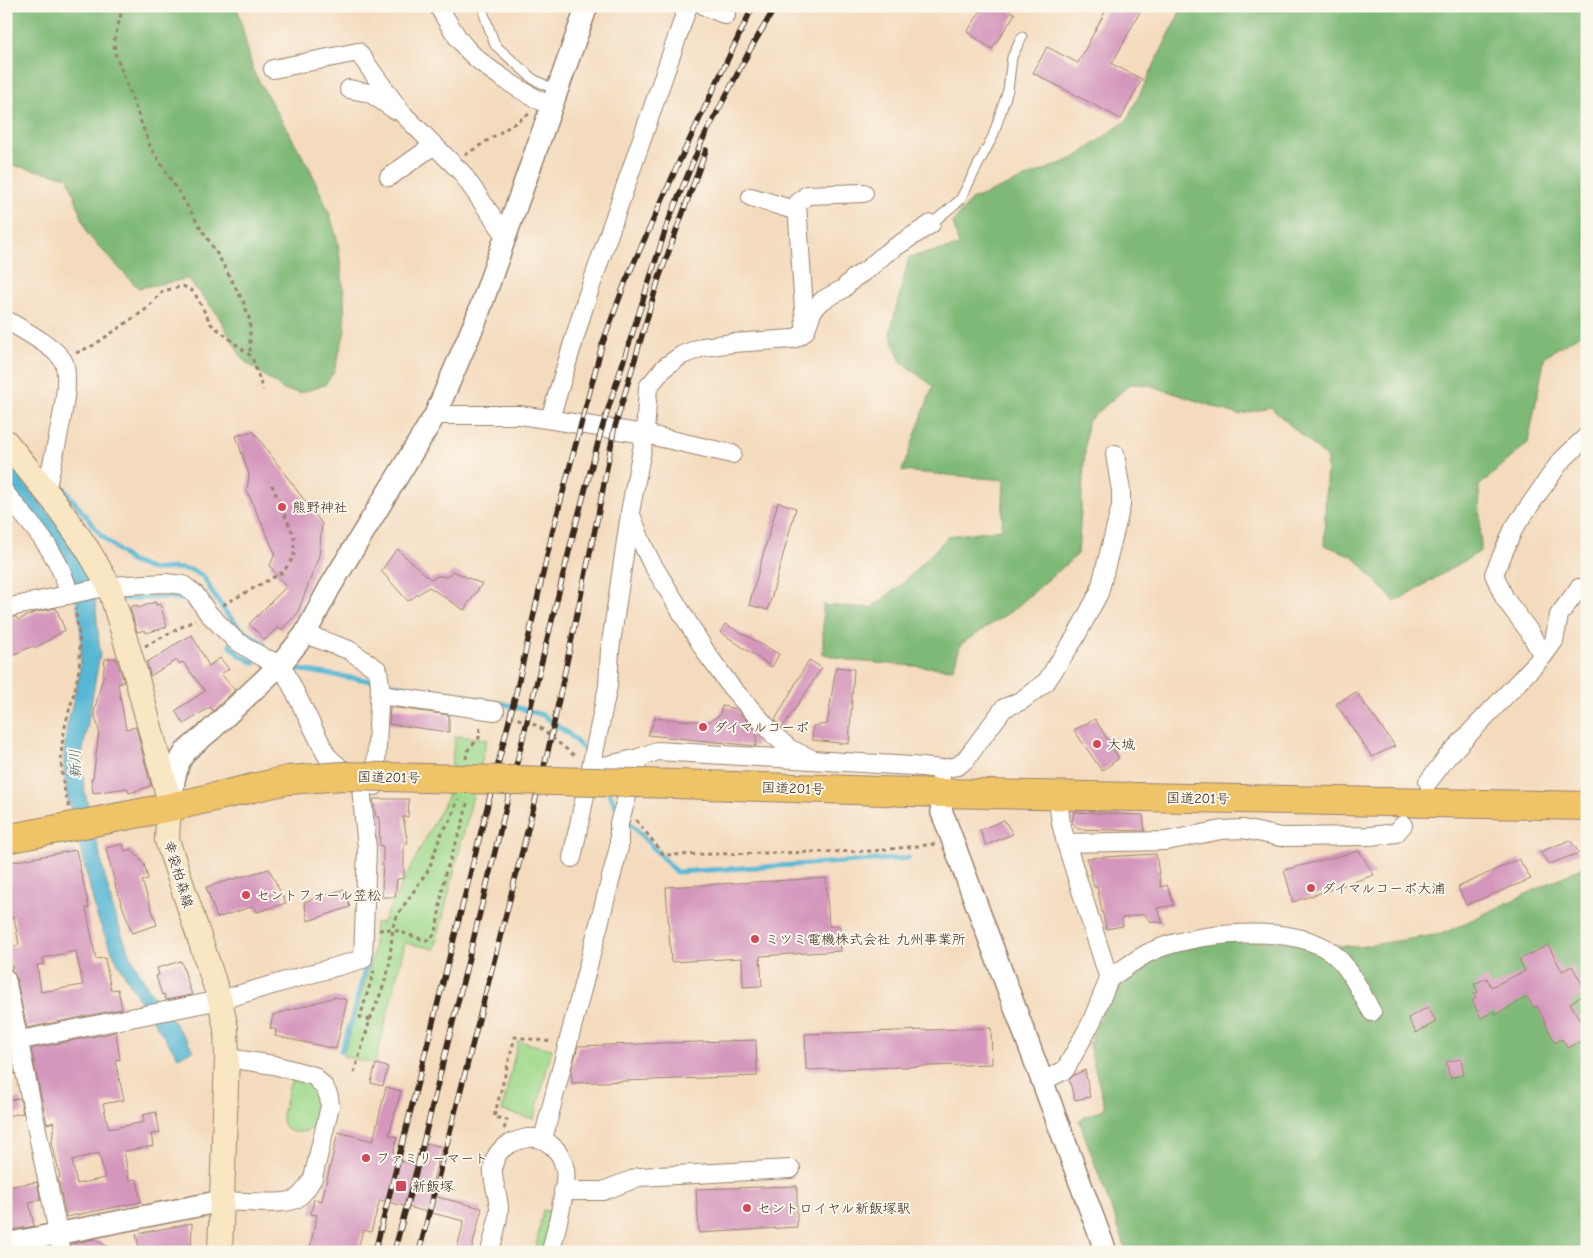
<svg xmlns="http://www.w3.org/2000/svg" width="1593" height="1258" font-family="'Comic Neue','Klee One',sans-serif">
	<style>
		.green { fill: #9fd98b; stroke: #6d8254 }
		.forest { fill: #7fb977; stroke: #5d724a }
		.water { fill: #56b7d4; stroke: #487079 }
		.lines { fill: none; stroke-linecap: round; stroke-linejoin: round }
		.stream { stroke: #56b7d4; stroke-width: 5 }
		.building { fill: #d496bc; fill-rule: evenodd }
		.service-casing { stroke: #98826e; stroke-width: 11 }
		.minor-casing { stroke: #98826e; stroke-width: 20 }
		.tertiary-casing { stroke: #98826e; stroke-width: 24 }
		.secondary-casing { stroke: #98826e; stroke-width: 26 }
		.trunk-casing { stroke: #98826e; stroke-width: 30 }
		.path { stroke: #98826e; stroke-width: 3; stroke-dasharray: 4 4; stroke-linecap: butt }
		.service { stroke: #fff; stroke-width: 9 }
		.minor { stroke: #fff; stroke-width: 18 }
		.tertiary { stroke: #fff; stroke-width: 21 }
		.secondary { stroke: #f9e7c3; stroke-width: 24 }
		.trunk { stroke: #efc469; stroke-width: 28 }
		.rail-casing { stroke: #3b2a1e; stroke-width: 5.5 }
		.rail { stroke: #fbf7ec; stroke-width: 4; stroke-dasharray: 11; stroke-linecap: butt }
		.trunk-bridge-casing { stroke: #98826e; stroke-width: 30; stroke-linecap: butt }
		.trunk-bridge { stroke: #efc469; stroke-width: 28 }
		.poi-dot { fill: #d1495b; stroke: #fbf7ec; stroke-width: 2 }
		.labels { text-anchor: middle; stroke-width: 4; stroke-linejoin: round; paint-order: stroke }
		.poi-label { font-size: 14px; fill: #3b2a1e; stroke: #fbf7ec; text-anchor: start }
		.street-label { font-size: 14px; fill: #3b2a1e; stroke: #fbf7ec }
		.water-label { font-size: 15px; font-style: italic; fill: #445b5e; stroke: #fbf7ec }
	</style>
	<rect width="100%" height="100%" fill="#fbf7ec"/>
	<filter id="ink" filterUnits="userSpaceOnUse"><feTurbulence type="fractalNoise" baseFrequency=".02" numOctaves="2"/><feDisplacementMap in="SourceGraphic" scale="10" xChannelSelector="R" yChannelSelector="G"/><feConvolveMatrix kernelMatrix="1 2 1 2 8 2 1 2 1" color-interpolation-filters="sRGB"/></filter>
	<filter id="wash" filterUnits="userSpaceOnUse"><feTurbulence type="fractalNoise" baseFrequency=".0096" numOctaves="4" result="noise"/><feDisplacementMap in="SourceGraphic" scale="20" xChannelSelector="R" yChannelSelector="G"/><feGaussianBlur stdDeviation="1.12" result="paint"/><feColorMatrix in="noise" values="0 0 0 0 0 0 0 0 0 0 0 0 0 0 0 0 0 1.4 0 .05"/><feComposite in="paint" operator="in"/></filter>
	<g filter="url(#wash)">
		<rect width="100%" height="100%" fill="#f4dbbe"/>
		<!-- green -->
		<g class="green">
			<polygon points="455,736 487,739 435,949 405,943 375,1064 343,1056 373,954 375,923 382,923 448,795"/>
			<polygon points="518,1041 552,1049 534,1119 502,1111"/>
			<path d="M295,1078L313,1083C325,1101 324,1104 319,1125C309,1131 290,1138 283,1124C280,1117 284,1107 286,1100C288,1092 288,1084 295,1078Z"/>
			<polygon points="543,1210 554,1212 545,1252 535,1252"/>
		</g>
		<!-- forest -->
		<g class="forest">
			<polygon points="6,6 237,6 253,71 310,169 330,215 338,242 344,294 345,331 334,372 325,385 300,393 284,390 243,360 217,314 188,279 138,288 88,235 68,177 6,164"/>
			<polygon points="1183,6 1587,6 1587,330 1545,356 1528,443 1479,486 1481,551 1395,602 1353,556 1324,545 1327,458 1270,407 1239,415 1149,385 1130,384 1087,422 1078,554 1013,610 961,644 953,669 852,661 823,654 823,605 871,608 901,585 949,536 1002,529 1004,480 902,471 933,386 901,362 890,333 909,257 959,246 953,222 971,200 1076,157 1127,120"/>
			<polygon points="1587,865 1587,1252 1127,1252 1079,1120 1105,1108 1089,1045 1114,983 1153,956 1222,940 1298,942 1358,947 1442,934"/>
		</g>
		<!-- water -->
		<path class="water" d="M6,461L66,534L88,573L95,599L100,653L81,762L85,793L114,914L130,955L148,988L194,1050L178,1057C147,1012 116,968 97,916L67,795L64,770V751L67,727L79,676L81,657V632L77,604L72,583L6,488Z"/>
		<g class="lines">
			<!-- stream -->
			<g class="stream">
				<polyline points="68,430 60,484 101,535 130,561 153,570 173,568 192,570 204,577 212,592 227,614 243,630 264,644"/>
				<polyline points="120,599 167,597 187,600 196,610"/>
				<polyline points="230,645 238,654 255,663"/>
				<polyline points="295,669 372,681"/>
				<polyline points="392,684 505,704 543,715 570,735 590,756"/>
				<polyline points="609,791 615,805"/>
				<polyline points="628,821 676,872 909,858"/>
				<polyline points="341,1051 352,1020 367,961"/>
			</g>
		</g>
		<g id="blocks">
			<!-- building -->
			<g class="building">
				<polygon points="984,6 1003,6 1015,14 992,49 967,32"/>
				<polygon points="1108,6 1143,6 1112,64 1142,79 1121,119 1033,73 1047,47 1078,63"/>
				<polygon points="253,431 322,524 319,556 297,614 281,630 278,627 265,640 249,624 286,587 270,566 275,553 247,491 249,475 236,436"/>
				<polygon points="778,502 796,508 768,610 749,605"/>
				<polygon points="397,549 430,579 439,576 447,577 453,571 482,584 464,610 429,587 408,601 381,571"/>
				<polygon points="155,602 156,605 160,604 167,627 146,633 145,630 137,632 130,607 137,605 138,608"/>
				<polygon points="56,608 65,630 35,648 33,646 6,658 6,618 16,617 18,620 36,612"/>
				<polygon points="725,624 779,654 772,667 720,632"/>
				<polygon points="192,635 209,666 220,658 229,669 221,674 235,690 213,711 210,707 184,724 175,711 205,691 183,662 179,664 177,660 150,676 147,662 171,648 170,647"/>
				<polygon points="116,658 124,682 118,684 126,729 136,727 151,786 129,793 127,788 93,793 91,779 93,778 99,731 94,712 103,677 105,659"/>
				<polygon points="809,660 822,668 782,728 775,720"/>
				<polygon points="836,667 854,669 849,744 812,740 813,726 827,724"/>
				<polygon points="1356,692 1395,746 1372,757 1336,704"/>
				<polygon points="722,706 736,709 757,732 756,746 648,735 655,718 708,722 720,715"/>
				<polygon points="390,707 449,715 449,732 389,724"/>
				<polygon points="1095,719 1119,758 1102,771 1074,730"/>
				<polygon points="373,799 409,799 408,817 403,817 408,844 404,844 404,878 397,879 395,897 382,897 383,846 380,846 379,817 376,817"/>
				<polygon points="1074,812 1143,815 1145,831 1078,829 1072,822"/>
				<polygon points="1004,820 1013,834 986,845 980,830"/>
				<polygon points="1570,840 1579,853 1549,864 1540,852"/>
				<polygon points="123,844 125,851 131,849 144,864 148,879 142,881 157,925 132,933 116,888 106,848"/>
				<path d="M76,850L89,908H86L96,959L105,958L111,990L118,989L122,1009L27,1028L16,977L14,972L10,969H12L8,948L19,945L14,917L6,919V863ZM76,951L83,985L41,992L37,965L44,964L43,958Z"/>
				<polygon points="1359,851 1374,875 1293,902 1284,870"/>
				<polygon points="1156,854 1161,887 1167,885 1174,905 1157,908 1163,923 1150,921 1144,914 1122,918 1123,926 1106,929 1097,887 1094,887 1087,858"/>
				<polygon points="1519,859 1531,879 1466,905 1458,887"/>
				<polygon points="269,869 286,903 257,912 254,906 217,918 206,887"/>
				<polygon points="826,878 829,926 840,926 841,951 760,956 762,986 743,987 742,958 671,962 666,887"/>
				<polygon points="344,889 350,907 308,921 304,902"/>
				<polygon points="1548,945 1562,971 1572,966 1587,993 1570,1003 1587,1033 1587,1038 1568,1048 1562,1039 1555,1043 1537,1006 1533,1007 1527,997 1496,1015 1495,1011 1481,1018 1472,1000 1476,998 1474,994 1478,992 1474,984 1487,978 1491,987 1525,971 1519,960"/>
				<polygon points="181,961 192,995 166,1000 164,994 162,995 156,976 159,975 157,968"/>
				<polygon points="335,997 347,1000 336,1049 275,1036 276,1030 270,1028 273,1015"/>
				<polygon points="1428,1007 1436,1022 1416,1033 1408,1018"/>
				<polygon points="991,1028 992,1064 806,1070 805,1034"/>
				<path d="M116,1032L120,1059L115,1060L124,1100L103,1104L109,1129L144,1122L143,1115L156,1112L160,1133L151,1134L153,1146L124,1151L129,1180L137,1179L141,1202L66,1217L58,1178L60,1177L52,1142L54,1122L47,1124L31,1049ZM99,1153L105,1178L77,1184L72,1160Z"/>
				<polygon points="756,1040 757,1076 572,1083 571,1072 578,1046"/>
				<polygon points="6,1053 10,1053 15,1074 6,1076"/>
				<polygon points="1461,1059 1464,1075 1450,1078 1446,1062"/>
				<polygon points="376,1064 388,1067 383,1086 371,1083"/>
				<polygon points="1085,1070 1090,1097 1075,1100 1069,1080 1074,1075"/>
				<polygon points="386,1087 401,1091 389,1135 397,1137 392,1159 421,1166 427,1143 442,1147 429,1195 482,1208 471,1252 456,1252 464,1221 380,1200 371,1232 363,1230 357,1252 309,1252 317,1215 311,1214 314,1199 322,1201 338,1132 373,1141"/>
				<polygon points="20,1098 23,1113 6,1116 6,1101"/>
				<polygon points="37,1182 41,1200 29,1202 34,1226 6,1231 6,1187"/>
				<polygon points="797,1186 797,1227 699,1233 696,1189"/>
				<polygon points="192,1223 191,1252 140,1252 136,1234"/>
				<polygon points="95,1239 116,1252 72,1252 71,1244"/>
			</g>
		</g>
	</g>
	<g filter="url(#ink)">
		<use href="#blocks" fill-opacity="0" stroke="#98826e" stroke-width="1"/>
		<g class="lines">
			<!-- service casing -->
			<g class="service-casing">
				<g id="service">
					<polyline points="484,14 495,45 533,79 557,91"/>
					<polyline points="931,224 960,200 993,136 1008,90 1012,57 1022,37"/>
				</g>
			</g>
			<!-- minor casing -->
			<g class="minor-casing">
				<g id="minor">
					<path d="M438,6C447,20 455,36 466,48C481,66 531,98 552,106"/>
					<polyline points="705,6 726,15"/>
					<polyline points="273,69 358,52 401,112 462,173 501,229 508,232"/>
					<polyline points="349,89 370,93 395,110"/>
					<polyline points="389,177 434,145"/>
					<polyline points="751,197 797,211"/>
					<path d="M6,320C20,328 59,349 64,363C73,387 51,464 46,492"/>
					<polyline points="805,325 797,204 807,195 864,193"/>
					<polyline points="435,415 520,415 645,434 732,454"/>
					<polyline points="550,419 586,300 688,6"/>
					<path d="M6,494C31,525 61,554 69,595"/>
					<polyline points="6,608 109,586 166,583 183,585 195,594 208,613 235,640 264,658 281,664 327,756 361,787 367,848 363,959 220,1000 6,1043"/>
					<polyline points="305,634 349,650 378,670 380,685 375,786"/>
					<polyline points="1543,656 1554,641 1559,615 1579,588 1587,594"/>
					<polyline points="380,695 495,711"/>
					<polyline points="812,759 790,749 775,736 731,687 707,654 651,562 642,543 630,512 645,434 648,387 665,367 682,355 703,347 733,343 793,339 801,335 805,331 813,310 823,300 843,289 854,278 868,269 886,253 931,224"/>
					<polyline points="591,769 639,758 657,751 912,766 941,769 941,780"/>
					<polyline points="941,769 958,766 966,759 1004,708 1021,701 1046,682 1075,638 1099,593 1121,506 1121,491 1115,454"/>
					<polyline points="1428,782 1447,757 1543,656 1529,631 1505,599 1494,574 1514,528 1560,462 1587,436"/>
					<polyline points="1066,843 1166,841 1221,830 1243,829 1281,837 1370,836 1396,833 1403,825"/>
					<polyline points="572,858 608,686 610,650 630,514"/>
					<polyline points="6,979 62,1252"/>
					<path d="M1109,979C1122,970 1136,959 1150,952C1193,932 1283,925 1325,948C1348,961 1359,990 1372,1012"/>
					<polyline points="1041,1082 1065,1070 1091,1023 1109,979 1066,843 1061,823 1057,794"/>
					<polyline points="543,1139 619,847 619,823 639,758"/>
					<polyline points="563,1191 603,1191 639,1177 791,1169"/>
					<path d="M222,1201C239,1201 283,1206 296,1199C304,1194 308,1186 313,1178L330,1106L329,1097L325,1088L314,1076L274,1065L227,1058"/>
					<path d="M490,1252C493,1238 499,1221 499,1207C498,1192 488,1172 496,1157C501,1146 516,1140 528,1138C537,1137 545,1139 552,1146C559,1151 563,1160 565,1169C568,1188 555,1231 551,1252"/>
				</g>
			</g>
			<!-- tertiary casing -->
			<g class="tertiary-casing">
				<g id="tertiary">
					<polyline points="940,793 942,813 945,820 1106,1252"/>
					<polyline points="171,805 174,780 179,762 186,751 211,730 281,664 305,634 330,587 435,415 476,320 587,6"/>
					<polyline points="6,1244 222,1201"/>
				</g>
			</g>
			<!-- secondary casing -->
			<g class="secondary-casing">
				<polyline id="secondary" points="6,442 54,501 88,550 109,586 136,675 171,807 168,821 167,840 220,1000 226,1029 227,1058 220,1252"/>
			</g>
			<!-- trunk casing -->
			<g class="trunk-casing">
				<g id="trunk">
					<polyline points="677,784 940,793 1587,806"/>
					<polyline points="6,839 171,807 288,780"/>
				</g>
			</g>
			<!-- path -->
			<g class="path">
				<polyline points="123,6 114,41 115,53 150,146 219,257 244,303 250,321 250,355"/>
				<polyline points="465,155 529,114"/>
				<polyline points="76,353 94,345 145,310 163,291 183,286 194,292 211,324 252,357 263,390"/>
				<polyline points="223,605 283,572 294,557 294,536 270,481"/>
				<polyline points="145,646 195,620"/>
				<polyline points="510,716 538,726 576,757"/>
				<polyline points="466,759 467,751 479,738 480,725"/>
				<path d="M69,807C62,784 59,761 63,738C66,716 75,695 78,674C82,652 79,630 75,609"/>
				<polyline points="636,820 664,855 873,851 935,844"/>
				<polyline points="379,930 392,929 424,940 430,940 436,932 445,874 462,826 468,800"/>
				<polyline points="370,1020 360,1017 374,971"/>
				<polyline points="354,1073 370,1020 382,990 389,968 393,926 398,914 429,869 441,834 451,819 458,799"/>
				<polyline points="504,1129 507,1120 494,1117 515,1037 553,1042"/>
			</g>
			<!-- service -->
			<use href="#service" class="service"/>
			<!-- minor -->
			<use href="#minor" class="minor"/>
			<!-- tertiary -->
			<use href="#tertiary" class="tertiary"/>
			<!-- secondary -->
			<use href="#secondary" class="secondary"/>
			<!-- trunk -->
			<use href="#trunk" class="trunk"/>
			<!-- rail casing -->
			<g class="rail-casing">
				<g id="rail">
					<polyline points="375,1252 516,693 552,534 602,345 625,283 679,162 753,6"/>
					<polyline points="394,1252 417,1168 573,535 602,428 668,222 701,143 751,48 776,6"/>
					<polyline points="419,1252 548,751 598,515 614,430 659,278 706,150"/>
				</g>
			</g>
			<!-- rail -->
			<use href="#rail" class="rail"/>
			<!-- trunk-bridge casing -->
			<g class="trunk-bridge-casing">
				<polyline id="trunk-bridge" points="288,780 343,776 677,784"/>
			</g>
			<!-- trunk-bridge -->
			<use href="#trunk-bridge" class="trunk-bridge"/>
		</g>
	</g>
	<!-- markers -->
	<g class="poi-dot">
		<circle cx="282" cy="507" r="5"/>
		<circle cx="703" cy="727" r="5"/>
		<circle cx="1097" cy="744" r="5"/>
		<circle cx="1311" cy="888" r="5"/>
		<circle cx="246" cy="895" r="5"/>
		<circle cx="755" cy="939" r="5"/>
		<circle cx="366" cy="1158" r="5"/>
		<rect x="395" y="1180" width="12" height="12" rx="2.5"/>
		<circle cx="747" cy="1208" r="5"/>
	</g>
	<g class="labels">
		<!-- poi labels -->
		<g class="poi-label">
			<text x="292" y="512">熊野神社</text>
			<text x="713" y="732">ダイマルコーポ</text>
			<text x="1107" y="749">大城</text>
			<text x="1321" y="893">ダイマルコーポ大浦</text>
			<text x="256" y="900">セントフォール笠松</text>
			<text x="765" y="944">ミツミ電機株式会社 九州事業所</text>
			<text x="376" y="1163">ファミリーマート</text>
			<text x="412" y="1191">新飯塚</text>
			<text x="757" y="1213">セントロイヤル新飯塚駅</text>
		</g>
		<!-- street labels -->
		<g class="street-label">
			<text transform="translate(389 777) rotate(1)" y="5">国道201号</text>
			<text transform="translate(793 788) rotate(2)" y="5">国道201号</text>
			<text transform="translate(1198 798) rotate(1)" y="5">国道201号</text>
			<text transform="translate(179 874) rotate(73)" y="5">幸袋柏森線</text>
		</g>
		<!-- water labels -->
		<g class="water-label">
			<text transform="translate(75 764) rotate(-92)" y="5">新川</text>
		</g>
	</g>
	<!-- margin -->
	<rect width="1593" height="1258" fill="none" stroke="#fbf7ec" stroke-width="25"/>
</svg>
